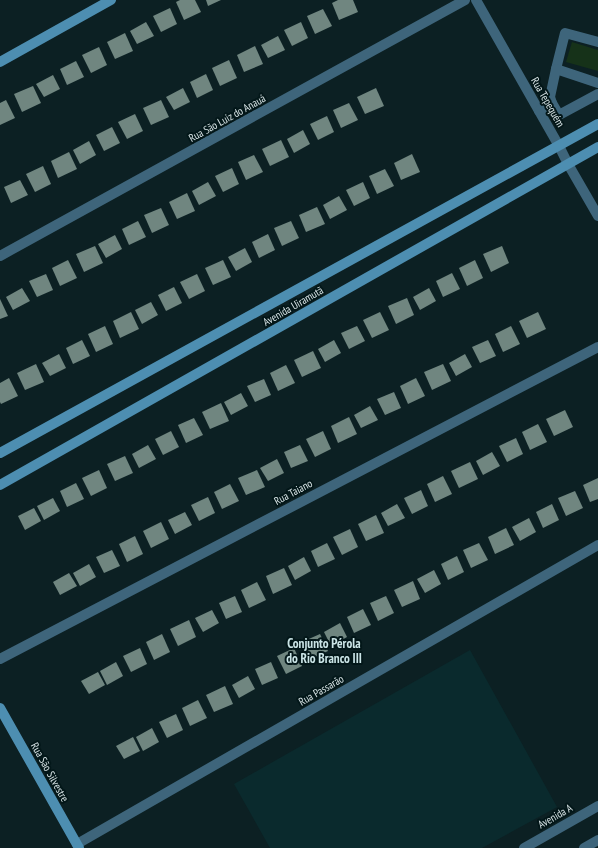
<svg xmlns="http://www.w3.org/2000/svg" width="598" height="848" font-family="'PT Sans Narrow',sans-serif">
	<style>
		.built { fill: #0a2a2d }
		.green { fill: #163219 }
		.building { fill: #708680 }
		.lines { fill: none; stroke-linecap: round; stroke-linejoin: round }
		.street { stroke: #3e657b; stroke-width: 10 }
		.secondary { stroke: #4d8eb1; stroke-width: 10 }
		.labels { text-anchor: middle; stroke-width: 4; stroke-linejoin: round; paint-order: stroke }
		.street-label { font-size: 11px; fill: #d7e3e5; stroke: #031719 }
		.quarter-label { font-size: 13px; font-weight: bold; fill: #cbe5e7; stroke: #031719 }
	</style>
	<rect width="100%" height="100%" fill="#0c2023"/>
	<!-- built -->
	<polygon class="built" points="470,650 557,807 482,848 270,848 234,784"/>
	<!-- green -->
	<polygon class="green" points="572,42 598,50 598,71 566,62"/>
	<!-- building -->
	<g class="building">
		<polygon points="180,0 195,0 201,12 184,20 176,2"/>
		<polygon points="206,0 221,0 208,6"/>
		<polygon points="338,0 353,0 358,12 339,20 332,3"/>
		<polygon points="170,8 177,24 161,32 153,16"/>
		<polygon points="323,9 332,26 315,34 307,16"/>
		<polygon points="146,22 154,36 137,44 130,31"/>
		<polygon points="301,22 308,38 292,46 284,30"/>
		<polygon points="125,33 133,51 115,59 107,42"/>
		<polygon points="278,36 285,50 268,58 261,45"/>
		<polygon points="255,46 263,64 244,72 237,55"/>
		<polygon points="99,47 107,65 91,73 82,55"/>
		<polygon points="229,60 237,78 220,86 212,68"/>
		<polygon points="76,61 84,77 67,85 60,69"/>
		<polygon points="206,74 213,90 197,98 190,82"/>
		<polygon points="53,75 60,89 44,97 36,84"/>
		<polygon points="33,86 41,103 22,112 14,94"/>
		<polygon points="183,88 190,102 174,110 166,97"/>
		<polygon points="376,88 384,106 365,114 357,97"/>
		<polygon points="6,100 15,118 0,125 0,103"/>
		<polygon points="161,100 169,117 151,125 143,108"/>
		<polygon points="349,103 358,120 341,128 333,110"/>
		<polygon points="135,114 143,131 127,139 118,122"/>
		<polygon points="327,116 334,132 318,140 310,124"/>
		<polygon points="112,127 120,143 104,151 96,135"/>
		<polygon points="303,130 310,144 294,153 287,139"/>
		<polygon points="281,140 289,157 270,166 262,149"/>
		<polygon points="89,141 96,155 80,164 73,150"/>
		<polygon points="69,152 77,169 58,178 51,161"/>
		<polygon points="412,154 420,172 401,180 394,163"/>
		<polygon points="254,155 263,172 246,180 238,162"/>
		<polygon points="43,166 51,184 35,192 26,174"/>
		<polygon points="232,168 239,184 223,192 215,176"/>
		<polygon points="385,169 394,186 377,194 369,176"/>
		<polygon points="20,180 28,195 11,203 4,187"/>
		<polygon points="208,182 216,196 199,205 192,191"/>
		<polygon points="363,182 370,198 354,206 346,190"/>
		<polygon points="187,193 195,211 177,219 169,202"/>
		<polygon points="339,196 347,210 330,219 323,205"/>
		<polygon points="317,207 325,224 306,232 299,215"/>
		<polygon points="161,208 169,225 152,233 144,215"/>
		<polygon points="138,221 146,237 129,245 122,229"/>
		<polygon points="291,221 299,238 282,246 274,228"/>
		<polygon points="268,234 275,250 259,258 252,242"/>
		<polygon points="115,235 122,249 106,258 98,244"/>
		<polygon points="95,246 103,263 84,272 76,254"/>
		<polygon points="502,246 509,263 491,272 483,254"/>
		<polygon points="245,248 252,262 236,271 228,257"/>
		<polygon points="68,260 77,278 60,286 52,268"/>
		<polygon points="223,260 231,277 213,285 205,268"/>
		<polygon points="475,260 483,278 467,286 459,268"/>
		<polygon points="452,273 460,289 443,297 436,281"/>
		<polygon points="46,274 53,290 37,297 29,281"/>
		<polygon points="197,274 205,291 189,299 180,282"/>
		<polygon points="174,287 182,303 166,311 158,295"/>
		<polygon points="22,288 30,301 13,310 6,297"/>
		<polygon points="429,288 436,301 420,310 413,297"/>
		<polygon points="407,298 414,315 396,324 388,306"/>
		<polygon points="0,299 8,316 0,319"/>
		<polygon points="151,302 158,315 142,324 135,310"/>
		<polygon points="131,312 139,329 120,338 113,321"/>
		<polygon points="380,312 389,330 372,338 363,320"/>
		<polygon points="538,312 546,329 527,338 519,321"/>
		<polygon points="105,326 113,344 96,352 88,334"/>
		<polygon points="357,326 365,341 349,349 341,333"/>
		<polygon points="511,326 520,344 503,352 495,334"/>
		<polygon points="82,340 90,356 73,364 66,348"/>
		<polygon points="334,340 341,353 325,362 318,349"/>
		<polygon points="488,340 496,356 480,363 472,347"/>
		<polygon points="313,351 321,368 302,377 294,360"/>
		<polygon points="59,354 66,368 50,376 42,363"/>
		<polygon points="465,354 472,367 456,376 449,363"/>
		<polygon points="36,364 44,382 25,390 17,373"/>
		<polygon points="443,364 451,381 432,390 424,372"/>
		<polygon points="286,365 295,383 278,391 270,373"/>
		<polygon points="9,378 18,396 1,404 0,402 0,383"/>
		<polygon points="416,378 425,396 408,404 400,386"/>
		<polygon points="264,379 271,395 255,402 247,386"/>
		<polygon points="394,392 401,408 385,415 377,399"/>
		<polygon points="241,393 248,406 231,415 224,402"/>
		<polygon points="221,403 229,421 210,429 202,412"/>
		<polygon points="370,406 378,420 361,428 354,415"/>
		<polygon points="565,410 573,427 554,436 546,419"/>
		<polygon points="349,417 357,434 338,443 331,426"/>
		<polygon points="194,418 203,435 186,443 178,425"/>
		<polygon points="538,424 547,442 530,450 522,432"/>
		<polygon points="171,431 179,447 163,455 155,439"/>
		<polygon points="323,431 331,449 315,457 306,439"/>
		<polygon points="516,438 523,454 507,462 499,446"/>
		<polygon points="148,445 156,459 139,468 132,454"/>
		<polygon points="300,445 308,461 291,468 284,452"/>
		<polygon points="492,452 500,466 483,475 476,461"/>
		<polygon points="125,456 133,473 115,481 107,464"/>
		<polygon points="277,459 284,473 268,481 260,468"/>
		<polygon points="470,462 478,479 459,488 451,471"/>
		<polygon points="99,470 107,488 91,496 82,478"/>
		<polygon points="257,470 265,487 246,495 238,478"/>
		<polygon points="443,476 452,494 435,502 427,484"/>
		<polygon points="598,478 598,499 590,502 583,485"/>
		<polygon points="76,483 84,499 67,507 60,491"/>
		<polygon points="230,484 239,501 222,509 214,492"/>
		<polygon points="421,490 428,506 412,514 404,498"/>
		<polygon points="575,491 583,508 566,516 558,498"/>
		<polygon points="208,497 215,513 199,521 191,505"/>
		<polygon points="53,498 60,511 44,520 37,506"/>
		<polygon points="397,504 405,518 388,526 381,513"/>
		<polygon points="552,504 559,520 543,528 536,512"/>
		<polygon points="34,508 41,521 25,530 18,516"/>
		<polygon points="185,512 192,525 175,534 168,520"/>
		<polygon points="376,515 384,533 366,541 358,524"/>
		<polygon points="529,518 536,532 520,541 512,527"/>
		<polygon points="161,522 169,539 151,548 143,531"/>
		<polygon points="506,528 514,545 495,554 488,537"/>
		<polygon points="350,529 358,547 342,555 333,537"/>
		<polygon points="135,536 143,554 127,562 119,544"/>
		<polygon points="327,543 335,559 318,567 311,551"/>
		<polygon points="479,543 488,560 471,568 463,550"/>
		<polygon points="112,550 120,566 104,573 96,557"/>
		<polygon points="457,556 464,572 448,580 441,564"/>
		<polygon points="304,557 311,571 295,580 288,566"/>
		<polygon points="89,564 96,577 80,586 73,573"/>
		<polygon points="284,568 292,585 273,594 266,576"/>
		<polygon points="434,570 441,584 425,593 417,579"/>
		<polygon points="69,573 77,586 60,595 53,582"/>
		<polygon points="413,581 420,599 402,607 394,590"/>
		<polygon points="257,582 266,600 249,608 241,590"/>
		<polygon points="235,596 242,612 226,619 219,603"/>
		<polygon points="386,596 394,613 378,621 370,603"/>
		<polygon points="363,609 371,625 354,633 347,617"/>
		<polygon points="212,610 219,623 203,632 195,618"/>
		<polygon points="189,620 196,637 178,646 170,629"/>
		<polygon points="340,623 347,637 331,646 324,632"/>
		<polygon points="162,634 170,652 154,660 146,642"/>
		<polygon points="320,634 328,651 309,660 302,642"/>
		<polygon points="140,648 147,664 131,672 123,656"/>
		<polygon points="294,648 302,666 286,674 277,656"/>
		<polygon points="116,662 123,676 107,685 100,671"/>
		<polygon points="271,662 278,678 262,685 255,669"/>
		<polygon points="98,672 105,685 89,694 81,681"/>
		<polygon points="248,676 255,689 239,698 232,685"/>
		<polygon points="225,686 233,704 214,712 206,695"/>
		<polygon points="198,700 207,718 190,726 182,708"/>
		<polygon points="176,714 183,730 167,738 159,722"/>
		<polygon points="152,728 159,742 143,751 136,737"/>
		<polygon points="133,737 140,751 124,759 116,746"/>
	</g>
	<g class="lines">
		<!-- street -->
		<g class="street">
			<polyline points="476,0 559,146 568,164 598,216"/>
			<polyline points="598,42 565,33 556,69 598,83"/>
			<polyline points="552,103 550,97 556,69"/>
			<polyline points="539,111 552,103 559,115 598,94"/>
			<polyline points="0,256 465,0"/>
			<polyline points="0,659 598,347"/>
			<polyline points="77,844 598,545"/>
			<polyline points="524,848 598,806"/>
			<polyline points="584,848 598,840"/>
		</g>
		<!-- secondary -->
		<g class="secondary">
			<polyline points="0,62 111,0"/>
			<polyline points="0,453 598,124"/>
			<polyline points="0,485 598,147"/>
			<polyline points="0,708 79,848"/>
		</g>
	</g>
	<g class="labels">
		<!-- street labels -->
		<g class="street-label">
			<text transform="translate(548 102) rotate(60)" y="4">Rua Tepequém</text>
			<text transform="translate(227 118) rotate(-29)" y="4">Rua São Luiz do Anauá</text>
			<text transform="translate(293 306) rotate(-30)" y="4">Avenida Uiramutã</text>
			<text transform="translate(293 492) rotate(-28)" y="4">Rua Taiano</text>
			<text transform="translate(321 690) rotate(-30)" y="4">Rua Passarão</text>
			<text transform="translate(50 772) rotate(61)" y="4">Rua São Silvestre</text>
			<text transform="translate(555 816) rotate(-30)" y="4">Avenida A</text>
		</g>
		<!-- quarter labels -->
		<g class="quarter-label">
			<text x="324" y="648">Conjunto Pérola<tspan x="324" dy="15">do Rio Branco III</tspan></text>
		</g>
	</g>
</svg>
